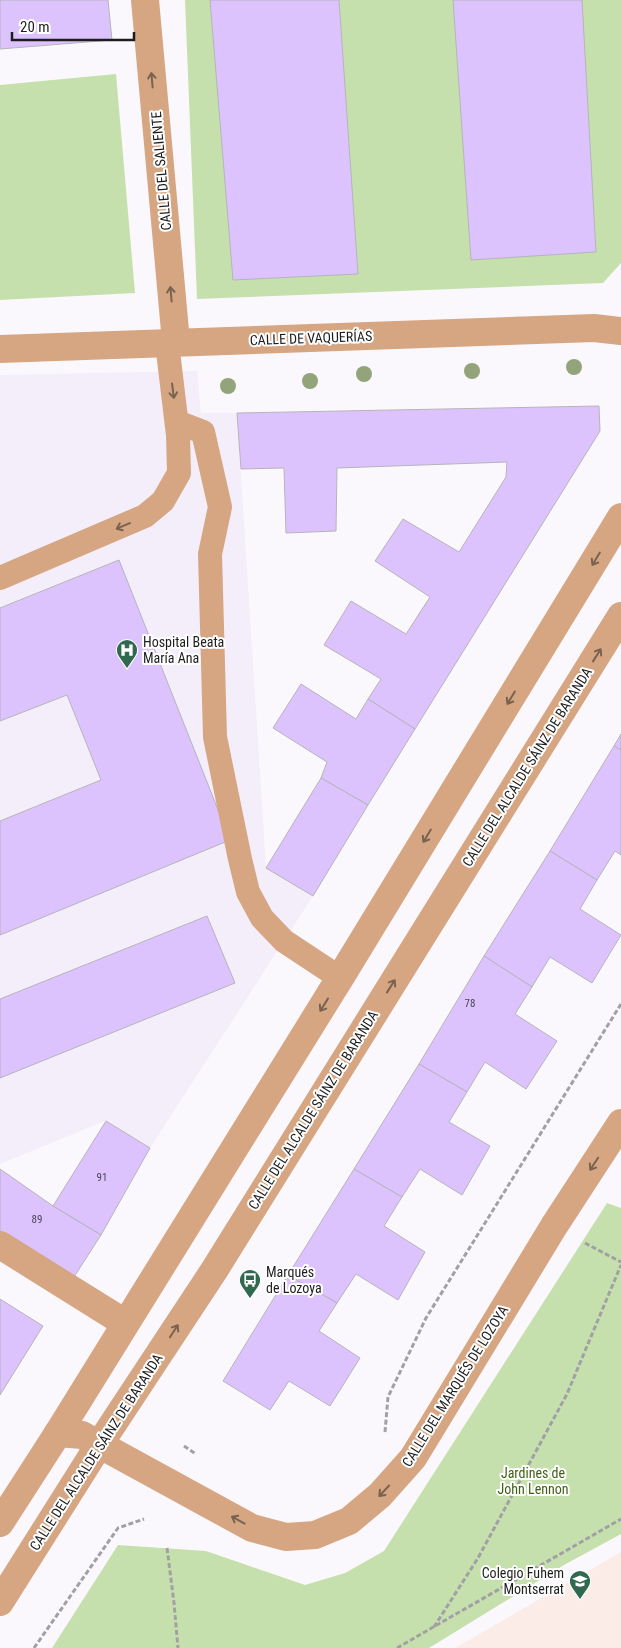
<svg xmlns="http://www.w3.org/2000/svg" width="621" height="1648" font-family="'Roboto Condensed',sans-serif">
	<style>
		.built { fill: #f4edfa }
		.education { fill: #fbece8 }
		.green { fill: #c5e0ad }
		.building { fill: #dcc3fe; stroke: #b6b4b9 }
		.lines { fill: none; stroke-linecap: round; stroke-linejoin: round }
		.path { stroke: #a2a0a4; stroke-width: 3; stroke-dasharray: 5 2.5; stroke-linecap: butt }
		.service { stroke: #d6a682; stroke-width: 24 }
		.minor { stroke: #d6a682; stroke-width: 28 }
		.tertiary { stroke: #d6a682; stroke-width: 28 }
		.tree { fill: #93a47b }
		.oneway { stroke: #7a6250 }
		.labels { text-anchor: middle; stroke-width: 4; stroke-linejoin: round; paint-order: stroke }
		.number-label { font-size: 11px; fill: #4d4656 }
		.street-label { font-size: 14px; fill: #1d1d1e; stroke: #fff }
		.poi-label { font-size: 14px; fill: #1d1d1e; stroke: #fff; text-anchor: start }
		.park-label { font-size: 14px; fill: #3e5f11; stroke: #fff }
	</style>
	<rect width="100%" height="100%" fill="#fbf8fd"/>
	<!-- built -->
	<polygon class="built" points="197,371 201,413 237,413 266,867 313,896 150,1148 105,1121 0,1164 0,375"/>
	<!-- education -->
	<polygon class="education" points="621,1552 621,1648 455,1648"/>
	<!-- green -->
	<g class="green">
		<polygon points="185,0 621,0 621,263 603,283 197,299"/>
		<polygon points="116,74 135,293 0,300 0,85"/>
		<polygon points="607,1203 621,1208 621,1534 564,1565 429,1648 52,1648 118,1545 206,1551 305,1585 345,1573 384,1551"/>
	</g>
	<!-- building -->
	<g class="building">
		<polygon points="0,0 108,0 112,40 0,49"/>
		<polygon points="210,0 339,0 358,274 233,280"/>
		<polygon points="453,0 582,0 596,252 471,260"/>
		<polygon points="599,406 600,431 415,729 368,699 381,679 324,645 351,601 406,634 430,597 375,561 403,519 459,552 506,477 507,462 337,468 336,531 286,533 284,468 241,469 237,413"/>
		<polygon points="119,560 230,840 0,935 0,821 101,780 67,695 0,721 0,608"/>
		<polygon points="301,684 356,719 368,699 415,729 368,805 321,778 327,762 273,728"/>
		<polygon points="621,734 621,750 614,746"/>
		<polygon points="614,746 621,750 621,855 615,851 597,880 550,851"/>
		<polygon points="321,778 368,805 313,896 266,868"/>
		<polygon points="550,851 597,880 580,909 621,935 592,983 550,957 532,987 484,956"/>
		<polygon points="207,916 235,983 0,1078 0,999"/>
		<polygon points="484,956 532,987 515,1014 557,1041 526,1089 485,1062 467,1092 419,1064"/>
		<polygon points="419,1064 467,1092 449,1122 490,1146 462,1195 420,1169 402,1197 354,1169"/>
		<polygon points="106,1121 150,1148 101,1235 53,1206"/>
		<polygon points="0,1169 53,1206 101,1235 74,1277 0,1231"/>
		<polygon points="354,1169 402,1197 384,1226 425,1252 398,1300 356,1274 337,1303 288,1275"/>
		<polygon points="288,1275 337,1303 319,1331 360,1358 330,1406 289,1381 270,1410 223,1381"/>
		<polygon points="0,1299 43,1326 0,1395"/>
	</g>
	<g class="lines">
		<!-- path -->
		<g class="path">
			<polyline points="585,1243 621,1262"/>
			<polyline points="385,1432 388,1397 426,1318 621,1004"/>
			<polyline points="184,1446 196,1454"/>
			<polyline points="167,1548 174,1603 178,1648"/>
			<polyline points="434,1627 478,1558 567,1394 621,1265"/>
			<polyline points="34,1648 118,1528 144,1519"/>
			<polyline points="397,1648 621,1519"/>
		</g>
		<!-- service -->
		<g class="service">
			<polyline points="177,422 203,432 220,507 210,554 215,737 240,859 248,892 262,918 284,941 340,978"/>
			<polyline points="0,578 145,516 163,501 179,473 178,435 167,343"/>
		</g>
		<!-- minor -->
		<g class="minor">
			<polyline points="145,0 176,342"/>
			<polyline points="0,349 594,328 621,331"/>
			<polyline points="0,1245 125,1323"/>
			<polyline points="58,1433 82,1435 252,1528 286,1537 315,1535 349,1521 380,1495 413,1458 554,1226 621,1123"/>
		</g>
		<!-- tertiary -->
		<g class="tertiary">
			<polyline points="0,1523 58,1433 340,978 621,517"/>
			<polyline points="0,1602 99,1445 215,1269 621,616"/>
		</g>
	</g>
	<!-- trees -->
	<g class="tree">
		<circle cx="574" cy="367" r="8"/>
		<circle cx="472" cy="371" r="8"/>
		<circle cx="364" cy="374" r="8"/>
		<circle cx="310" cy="381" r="8"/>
		<circle cx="228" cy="386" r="8"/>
	</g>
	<!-- one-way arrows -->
	<defs><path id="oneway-shaft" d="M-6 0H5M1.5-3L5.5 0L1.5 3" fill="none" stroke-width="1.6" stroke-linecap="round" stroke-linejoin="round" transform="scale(1.25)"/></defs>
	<g class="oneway">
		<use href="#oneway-shaft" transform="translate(152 80) rotate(-95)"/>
		<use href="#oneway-shaft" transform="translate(171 294) rotate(-95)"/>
		<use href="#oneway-shaft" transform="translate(173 391) rotate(83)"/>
		<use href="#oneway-shaft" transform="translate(123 526) rotate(157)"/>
		<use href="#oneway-shaft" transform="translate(596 559) rotate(121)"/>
		<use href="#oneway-shaft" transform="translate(597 655) rotate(-58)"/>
		<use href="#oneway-shaft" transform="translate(511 698) rotate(121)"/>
		<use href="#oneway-shaft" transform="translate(427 836) rotate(121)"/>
		<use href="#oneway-shaft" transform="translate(391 986) rotate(-58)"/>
		<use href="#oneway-shaft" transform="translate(324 1005) rotate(122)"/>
		<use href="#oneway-shaft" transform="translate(594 1164) rotate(123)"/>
		<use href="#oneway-shaft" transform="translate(174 1331) rotate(-57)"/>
		<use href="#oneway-shaft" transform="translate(384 1491) rotate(133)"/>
		<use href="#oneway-shaft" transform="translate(238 1520) rotate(-151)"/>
	</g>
	<!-- icons -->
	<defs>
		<g id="hospital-pin" transform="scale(1.125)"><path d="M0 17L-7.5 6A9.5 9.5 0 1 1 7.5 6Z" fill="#306850" stroke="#fff"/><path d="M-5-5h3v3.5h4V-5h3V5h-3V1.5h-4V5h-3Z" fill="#fff"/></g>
		<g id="bus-pin" transform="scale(1.125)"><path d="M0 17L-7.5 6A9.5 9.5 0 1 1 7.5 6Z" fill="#306850" stroke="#fff"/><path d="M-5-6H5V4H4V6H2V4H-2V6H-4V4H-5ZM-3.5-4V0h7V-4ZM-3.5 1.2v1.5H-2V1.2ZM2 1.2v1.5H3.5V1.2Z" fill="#fff"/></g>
		<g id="school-pin" transform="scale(1.125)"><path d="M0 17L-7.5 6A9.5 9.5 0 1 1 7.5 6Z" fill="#306850" stroke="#fff"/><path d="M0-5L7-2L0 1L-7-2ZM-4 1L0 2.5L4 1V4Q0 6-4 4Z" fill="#fff"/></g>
	</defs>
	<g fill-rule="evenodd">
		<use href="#hospital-pin" x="127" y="650"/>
		<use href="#bus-pin" x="250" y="1280"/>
		<use href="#school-pin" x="580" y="1581"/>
	</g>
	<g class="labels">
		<!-- number labels -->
		<g class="number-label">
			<text x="470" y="1007">78</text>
			<text x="102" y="1181">91</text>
			<text x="37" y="1223">89</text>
		</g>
		<!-- street labels -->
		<g class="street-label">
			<text transform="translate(161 171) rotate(-95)" y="5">CALLE DEL SALIENTE</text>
			<text transform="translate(311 338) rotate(-2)" y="5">CALLE DE VAQUERÍAS</text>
			<text transform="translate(527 767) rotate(-58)" y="5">CALLE DEL ALCALDE SÁINZ DE BARANDA</text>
			<text transform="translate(313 1110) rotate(-58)" y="5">CALLE DEL ALCALDE SÁINZ DE BARANDA</text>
			<text transform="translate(455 1386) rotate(-58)" y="5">CALLE DEL MARQUÉS DE LOZOYA</text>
			<text transform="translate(96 1452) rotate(-57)" y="5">CALLE DEL ALCALDE SÁINZ DE BARANDA</text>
		</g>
		<!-- poi labels -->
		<g class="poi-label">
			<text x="143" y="647">Hospital Beata<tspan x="143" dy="16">María Ana</tspan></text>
			<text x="266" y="1277">Marqués<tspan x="266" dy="16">de Lozoya</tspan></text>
			<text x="564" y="1578" text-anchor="end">Colegio Fuhem<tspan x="564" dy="16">Montserrat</tspan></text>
		</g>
		<!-- park labels -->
		<g class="park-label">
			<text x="533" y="1478">Jardines de<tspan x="533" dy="16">John Lennon</tspan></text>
		</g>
	</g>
	<!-- scale -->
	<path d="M12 32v8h122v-8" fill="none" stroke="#1d1d1e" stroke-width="2.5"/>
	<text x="20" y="32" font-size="15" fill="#1d1d1e" stroke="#ffffff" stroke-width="4" paint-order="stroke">20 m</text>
</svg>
